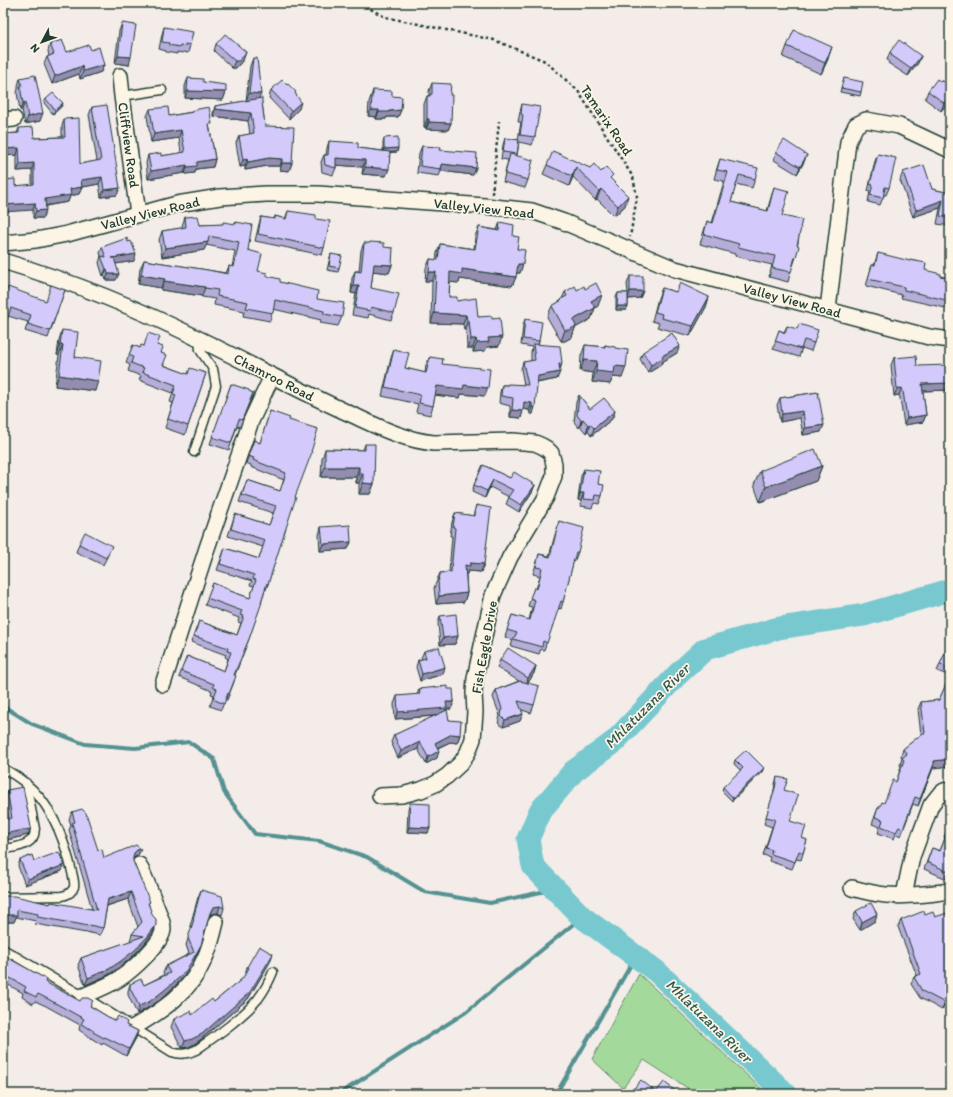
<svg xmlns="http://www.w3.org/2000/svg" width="953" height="1097" font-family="Itim,sans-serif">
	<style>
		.green { fill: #a4d99c; stroke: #628b68 }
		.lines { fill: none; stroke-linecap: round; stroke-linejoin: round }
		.stream { stroke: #549191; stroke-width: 4 }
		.river { stroke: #77c9cf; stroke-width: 23 }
		.service-casing { stroke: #1f3d34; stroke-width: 11 }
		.minor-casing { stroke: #1f3d34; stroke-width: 18 }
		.path { stroke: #1f3d34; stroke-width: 2.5; stroke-dasharray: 3 3; stroke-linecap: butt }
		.service { stroke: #fcf5e5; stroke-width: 8 }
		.minor { stroke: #fcf5e5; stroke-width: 15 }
		.wall { fill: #b6add8; stroke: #1f3d34 }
		.shaded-wall { fill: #948db0; stroke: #1f3d34 }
		.building { fill: #d4c9fb; stroke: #1f3d34 }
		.labels { text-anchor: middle; stroke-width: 3.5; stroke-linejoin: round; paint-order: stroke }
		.street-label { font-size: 14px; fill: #1f3d34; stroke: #fcf5e5 }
		.water-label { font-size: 15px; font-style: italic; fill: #315953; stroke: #fcf5e5 }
	</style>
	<rect width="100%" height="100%" fill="#f4ece9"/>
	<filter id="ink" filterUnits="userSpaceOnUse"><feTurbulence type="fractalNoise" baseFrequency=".025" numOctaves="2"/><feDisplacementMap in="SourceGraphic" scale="8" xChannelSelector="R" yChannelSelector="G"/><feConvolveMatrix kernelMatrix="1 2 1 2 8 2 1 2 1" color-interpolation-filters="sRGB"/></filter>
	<g filter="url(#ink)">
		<!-- green -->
		<polygon class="green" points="639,974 767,1094 695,1094 689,1089 644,1060 623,1088 592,1059"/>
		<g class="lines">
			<!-- stream -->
			<g class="stream">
				<polyline points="3,706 32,724 85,744 135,748 189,742 214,759 224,792 255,834 319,841 367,857 425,892 490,903 555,889"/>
				<polyline points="339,1094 466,1012 582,917"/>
				<polyline points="556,1094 636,956"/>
			</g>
			<!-- river -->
			<polyline class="river" points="786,1094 656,971 582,917 533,866 528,839 540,811 574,771 615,741 677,675 705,649 779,628 864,615 950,590"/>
			<!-- service casing -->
			<g class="service-casing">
				<g id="service">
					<polyline points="122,96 162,90"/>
					<polyline points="194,452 216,386 213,369 200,350 199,339"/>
					<path d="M3,768C18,777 30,785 41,799C57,820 66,846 72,872C73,877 75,883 74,887C72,893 67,895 62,896L3,897"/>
					<path d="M3,849C13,848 31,846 34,835C35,833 34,831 35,829L26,783"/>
					<path d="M3,949L83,996L172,1052C181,1055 187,1054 196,1050C216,1036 242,1018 258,999C264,991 269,982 273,972"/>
				</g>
			</g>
			<!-- minor casing -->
			<g class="minor-casing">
				<g id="minor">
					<polyline points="120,76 122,96 138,214"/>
					<polyline points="3,120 14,119"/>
					<polyline points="3,243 36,240 67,234 177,204 220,197 266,194 318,194 485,206 532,211 564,222 675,269 929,337 950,340"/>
					<path d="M3,261C73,282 140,309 205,342C252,365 298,390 346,412C375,425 402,440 434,443L513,441L535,443L542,446L547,449L551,453L554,464V476L546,497L510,557L493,595L475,678L474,693L475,712L473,739L468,752L461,763L447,776L435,784L421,790L402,795L380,796"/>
					<polyline points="828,309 848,142 856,125 866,120 899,126 950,150"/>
					<polyline points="163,684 207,548 251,421 272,376"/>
					<path d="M852,888C863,891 875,894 886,895C907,897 929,894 950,891"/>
					<polyline points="904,895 912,857 931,805 938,796 944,791 950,789"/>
					<path d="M83,996C95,991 108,986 119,979C131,971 163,943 163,929C163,923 160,916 158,911C152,895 146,880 139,865"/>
					<path d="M134,1027C162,1011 191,991 204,960C210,948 213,935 216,922"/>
				</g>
			</g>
			<!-- path -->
			<g class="path">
				<polyline points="360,3 385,17 494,40 545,61 578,91 633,177 637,197 630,237"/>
				<polyline points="492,194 499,121"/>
			</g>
			<!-- service -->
			<use href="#service" class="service"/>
			<!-- minor -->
			<use href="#minor" class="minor"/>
		</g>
		<!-- wall -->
		<g class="wall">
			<polygon points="122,23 129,65 115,63 119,31"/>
			<polygon points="164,27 190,45 188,53 183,52 182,53 177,52 177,54 166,52 166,51 159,49 162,34"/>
			<polygon points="50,44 67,52 91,50 104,65 101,72 80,79 79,74 52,84 44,64 47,57 49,56 48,51"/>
			<polygon points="216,44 246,52 243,60 236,68 232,68 214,51"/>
			<polygon points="787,46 828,59 821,74 783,57"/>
			<polygon points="890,52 921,56 918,63 908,76 888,63 889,61 887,60"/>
			<polygon points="253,58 259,99 262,102 265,126 292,163 289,171 280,170 280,166 267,166 245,170 245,166 240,167 236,143 239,136 250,134 248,121 213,116 213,113 215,106 246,101 250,66"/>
			<polygon points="20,78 40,121 25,124 22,110 20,110 17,93 18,89 18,86"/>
			<polygon points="188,78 203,82 226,92 223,100 185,98 185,86"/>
			<polygon points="844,78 861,92 860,96 840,92"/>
			<polygon points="432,83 451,123 448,130 426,129 426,127 424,127 424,104 427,96 429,96 429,91"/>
			<polygon points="271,90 295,93 299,109 289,119 269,98"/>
			<polygon points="373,90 392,96 401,110 398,117 387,117 386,119 376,119 376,117 368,116 369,102"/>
			<polygon points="949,90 950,100 941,111 925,99 928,91"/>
			<polygon points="46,99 63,103 61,107 53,114 44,103"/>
			<polygon points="522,104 535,137 532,145 519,142 517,156 528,180 525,188 503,182 508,160 501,159 503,145 505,138 518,140 521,122 518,122 520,112"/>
			<polygon points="92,107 117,195 101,197 99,184 82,187 79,194 70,196 68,202 46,206 43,218 33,218 33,210 15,186 32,185 32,170 17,171 17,155 3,156 3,134 17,133 19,128 34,138 62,137 62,126 64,119 80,164 97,161 89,115"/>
			<polygon points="150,109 169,116 192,112 193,110 210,129 215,159 213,167 196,169 195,173 185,174 184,173 148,179 146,163 148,155 161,156 181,153 179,138 151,142 147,116"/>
			<polygon points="384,138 398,148 397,152 390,152 386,176 362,174 363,167 336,165 336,168 333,175 322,172 321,162 324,155 326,155 327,148 329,141 358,148 383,151 383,142"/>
			<polygon points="422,146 440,150 473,175 441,171 439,176 417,173 419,153"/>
			<polygon points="776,152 804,162 797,174 774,160"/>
			<polygon points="878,154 889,188 886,195 884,195 880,205 868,202 870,191 868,191 875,161"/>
			<polygon points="720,159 755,179 752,188 736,184 731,202 767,211 774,187 782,216 800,228 796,257 793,266 792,266 788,282 769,277 772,265 735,256 735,254 700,244 707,221 712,223 724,181 714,179 717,168"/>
			<polygon points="547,165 590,168 601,172 611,179 625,206 614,216 597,199 595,200 573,177 569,186 543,174"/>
			<polygon points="903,172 932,189 950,193 950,226 937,224 940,208 913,217 900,180"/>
			<polygon points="288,211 316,219 324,248 322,255 255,241 259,224 261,217 274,219 275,216 285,219"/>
			<polygon points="185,217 200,225 235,224 236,222 248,250 258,271 267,276 317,299 342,317 338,326 320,323 321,320 273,309 270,321 243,316 244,311 214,305 215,299 202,297 202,296 161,290 161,288 138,284 140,269 144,260 226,273 229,266 232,267 235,251 206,245 204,250 162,257 159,240 162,231 182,228 182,226"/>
			<polygon points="500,222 513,236 523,264 520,273 516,273 516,277 512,286 460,279 459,283 450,282 449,297 457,301 478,317 492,319 499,346 487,347 485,351 473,352 473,348 467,348 466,330 464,330 463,324 431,323 432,281 425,281 426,268 430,259 436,260 437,253 440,244 474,249 475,236 479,227 497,230"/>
			<polygon points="364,243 384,247 392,265 389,273 373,271 371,288 394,313 391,320 369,314 368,318 352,315 356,294 351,293 352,278 355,271 359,271 361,250"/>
			<polygon points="102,247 134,261 115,264 116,280 106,280 104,275 103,276 99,263 101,256 100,253"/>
			<polygon points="878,253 940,276 948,289 950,289 950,309 901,298 902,295 866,286 872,265 874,265"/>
			<polygon points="331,254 339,268 338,272 327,270 330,257"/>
			<polygon points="630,276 643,291 640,298 628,299 628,306 626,310 616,310 616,297 618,293 628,293 627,284"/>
			<polygon points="662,288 676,292 709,297 706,307 690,336 657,327 659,323 652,321 658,298"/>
			<polygon points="585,289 598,306 595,308 591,319 575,328 572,337 565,341 561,341 547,317 552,306 561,301 565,292"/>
			<polygon points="65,290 48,338 25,331 28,322 8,316 5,326 3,326 3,302 46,301"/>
			<polygon points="525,319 539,341 538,345 562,363 557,379 537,383 533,414 530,414 529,410 523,409 521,418 510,417 510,406 499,403 500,392 502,385 524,385 521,369 523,362 531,361 531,352 532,347 521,345 523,325"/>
			<polygon points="787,326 814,343 811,351 802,348 799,357 773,349 779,330 784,332"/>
			<polygon points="62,330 75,357 95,391 55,386 59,355 57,355 59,340"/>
			<polygon points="133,345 140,348 144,346 157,345 161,353 164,365 187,374 206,373 185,435 165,428 173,403 170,402 173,393 139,380 141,376 128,371 130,365 126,363"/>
			<polygon points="585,345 604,347 605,345 615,348 622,378 613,377 610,384 592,382 593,373 580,371 581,356"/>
			<polygon points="394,349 405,368 425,373 426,365 430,357 442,364 485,396 461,394 460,398 435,395 433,406 430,415 416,412 418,404 382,396 391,358"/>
			<polygon points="643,352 677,353 662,362 661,365 648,373 640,359"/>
			<polygon points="894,358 917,366 950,390 923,391 926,415 923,422 904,425 900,398 899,395 894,396 891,365"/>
			<polygon points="231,384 253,393 240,427 237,426 229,450 210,444"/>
			<polygon points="818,392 821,432 803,435 800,418 780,422 777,405 780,398"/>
			<polygon points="579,395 590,409 615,411 612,419 591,436 588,431 586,433 580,426 579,428 574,422 576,402"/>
			<polygon points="270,411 289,420 295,497 268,584 266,590 265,590 249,639 235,675 234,682 227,700 225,700 221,710 210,706 214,695 211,694 212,691 179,677 187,656 224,671 228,659 225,657 226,655 191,642 199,621 237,635 241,623 238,622 239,618 205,605 213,583 230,591 250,598 254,586 250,585 252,581 217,570 225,548 259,559 263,547 228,536 235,514 269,525 273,513 239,502 247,480 280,491 284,480 251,467 251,465 246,463 254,440 260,443"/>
			<polygon points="365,444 374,484 370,494 359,494 359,483 356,483 356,477 321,477 322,459 325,449 363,450"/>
			<polygon points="483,465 510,478 535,485 532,492 519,512 506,504 509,497 490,487 485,498 472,492 474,485"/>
			<polygon points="822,466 816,481 760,502 754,485 760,471"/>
			<polygon points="584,469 598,484 602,496 599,504 594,503 592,508 581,506 581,501 578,500 581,476"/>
			<polygon points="476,505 484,564 481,572 468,571 467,574 466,574 467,593 464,602 436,604 434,588 440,573 449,572 452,536 450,536 452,522 455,513 473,516"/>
			<polygon points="559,521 578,552 575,560 574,559 563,602 561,609 558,608 544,650 541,649 539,654 511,646 513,640 505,637 512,615 529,620 532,607 528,606 534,588 536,589 540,576 533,574 537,561 539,554 549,556"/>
			<polygon points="321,527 351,542 348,549 320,551 319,535"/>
			<polygon points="79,544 109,553 103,565 76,552"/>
			<polygon points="440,616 458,636 455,644 440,645 438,623"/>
			<polygon points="950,649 950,766 933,768 918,806 913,804 901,836 896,834 894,839 878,833 880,827 872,824 878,808 879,808 884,803 896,782 901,767 900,765 902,758 901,756 903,749 921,735 918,709 921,702 939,700 950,676 937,671 940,664"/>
			<polygon points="424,651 443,674 420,681 416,667 418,660 422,659 421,658"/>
			<polygon points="500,660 536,666 534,673 528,683 534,705 531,713 522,710 520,721 503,727 498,723 500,716 493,697 496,690 519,681 497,668"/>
			<polygon points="419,689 448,689 454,702 451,709 446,709 446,711 449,720 460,735 457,743 450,742 438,748 437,758 426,764 418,749 398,758 391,742 394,735 436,716 395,719 394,704 397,696 417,695"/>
			<polygon points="735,760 764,768 762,772 732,801 722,791 723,787 741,771 734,764"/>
			<polygon points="777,777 784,790 790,821 802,838 807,840 801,860 796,859 792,869 769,861 770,857 763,855 772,827 764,824 773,795 775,784"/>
			<polygon points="7,790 28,835 3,841 3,820 9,819 4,797"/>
			<polygon points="410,803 430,828 428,833 407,832 408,809"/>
			<polygon points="72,812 98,850 104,858 138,856 135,857 133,859 133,861 149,905 153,932 145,943 132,957 119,968 106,976 85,985 78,965 81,958 131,941 130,941 132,934 138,927 128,899 107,906 103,928 100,935 86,932 86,933 75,931 35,924 36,921 16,917 14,922 3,922 3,896 50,904 92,909 69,830 71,825 69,819"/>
			<polygon points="950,822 950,871 947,879 924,869 932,848 940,851 945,838 944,837"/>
			<polygon points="20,860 34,861 62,871 25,885 18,866"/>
			<polygon points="201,890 224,908 222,915 218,913 211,914 208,918 198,952 191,967 184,976 177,984 160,1000 146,1009 137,1014 128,995 128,991 130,984 144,985 164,975 163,973 166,966 189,954 186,945 192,927 190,926 198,897"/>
			<polygon points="856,911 875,921 860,930 853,919"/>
			<polygon points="901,920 947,976 950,994 942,1010 920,998 911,984 914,977 917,976 898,927"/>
			<polygon points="3,955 45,982 115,1021 126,1025 138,1031 136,1038 126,1056 103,1043 102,1045 91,1038 79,1030 80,1025 46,1006 35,1001 33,1004 22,997 23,993 3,982"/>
			<polygon points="270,962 248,999 199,1041 189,1047 182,1048 171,1027 174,1019 192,1015 214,1002 242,979 245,975 247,967"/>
		</g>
		<!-- shaded-wall -->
		<g class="shaded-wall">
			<polygon points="832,47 828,59 821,74 825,63"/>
			<polygon points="246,52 243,60 236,68 232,68 235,61"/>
			<polygon points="118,56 131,57 129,65 115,63"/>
			<polygon points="921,56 918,63 908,76 911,69"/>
			<polygon points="104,65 101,72 80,79 83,71"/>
			<polygon points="82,66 79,74 52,84 55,76"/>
			<polygon points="187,91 226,92 223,100 185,98"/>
			<polygon points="249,93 261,94 258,101 246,101"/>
			<polygon points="950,96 950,100 941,111 944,103"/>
			<polygon points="25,102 22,110 20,110 23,103"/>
			<polygon points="301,102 299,109 289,119 291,111"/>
			<polygon points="63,103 61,107 53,114 55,110"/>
			<polygon points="215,109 251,113 248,121 213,116"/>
			<polygon points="371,110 379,110 376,117 368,116"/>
			<polygon points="401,110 398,117 387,117 386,119 376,119 379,112"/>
			<polygon points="43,113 40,121 25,124 28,117"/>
			<polygon points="427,119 429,119 426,127 424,127"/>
			<polygon points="429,122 451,123 448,130 426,129"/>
			<polygon points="181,130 179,138 151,142 154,134"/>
			<polygon points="19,148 17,155 3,156 3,149"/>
			<polygon points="398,148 397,152 383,153 384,149"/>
			<polygon points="807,155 804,162 797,174 800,167"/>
			<polygon points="269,158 282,159 280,166 267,166 245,170 248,162"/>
			<polygon points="336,158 365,160 363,167 334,165"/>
			<polygon points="215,159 213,167 196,169 195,173 185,174 187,167 197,162"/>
			<polygon points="247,159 245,166 240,167 243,160"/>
			<polygon points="34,163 32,170 17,171 20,164"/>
			<polygon points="282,163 292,163 289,171 280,170"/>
			<polygon points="442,164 476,168 473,175 441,171"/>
			<polygon points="187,165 184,173 148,179 151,171"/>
			<polygon points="365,167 389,169 386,176 362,174"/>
			<polygon points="576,167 573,177 569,186 572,176"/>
			<polygon points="102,177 99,184 78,188 81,180"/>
			<polygon points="82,187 79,194 70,196 68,202 43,206 45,199 70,189"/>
			<polygon points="120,188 117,195 101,197 104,190"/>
			<polygon points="601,189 597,199 595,200 599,191"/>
			<polygon points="628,196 625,206 614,216 618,206"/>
			<polygon points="943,200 940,208 913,217 916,210"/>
			<polygon points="35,203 33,210 3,212 3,205"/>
			<polygon points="46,210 43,218 33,218 36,211"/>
			<polygon points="208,242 204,250 162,257 165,248"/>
			<polygon points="136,254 134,261 110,265 112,258"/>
			<polygon points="374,264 392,265 389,273 371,271"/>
			<polygon points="518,264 523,264 520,273 514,273"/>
			<polygon points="106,269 107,269 104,275 103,276"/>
			<polygon points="462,269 516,277 512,286 460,279 459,283 447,282 450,272"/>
			<polygon points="429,272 436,272 432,281 425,281"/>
			<polygon points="108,274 119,274 116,280 106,280"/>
			<polygon points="141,275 165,279 161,288 138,284"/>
			<polygon points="164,281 205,287 202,296 161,290"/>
			<polygon points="353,286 359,286 356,294 351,293"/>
			<polygon points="630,291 643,291 640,298 628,299"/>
			<polygon points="602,295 598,306 587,312 591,301"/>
			<polygon points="709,297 706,307 690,336 693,326"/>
			<polygon points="617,306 628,306 626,310 616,310"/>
			<polygon points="595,308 591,319 575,328 572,337 565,341 561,341 565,330 573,320"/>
			<polygon points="434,313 466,315 463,324 431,323"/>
			<polygon points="467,321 469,321 466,330 464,330"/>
			<polygon points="502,337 499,346 487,347 485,351 473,352 477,343 488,338"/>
			<polygon points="471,339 476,339 473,348 467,348"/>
			<polygon points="60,345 63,345 59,355 57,355"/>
			<polygon points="680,346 677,353 662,362 661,365 648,373 651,365 662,356"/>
			<polygon points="584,360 597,361 593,373 580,371"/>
			<polygon points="562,363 560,370 559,364"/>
			<polygon points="615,366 626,367 622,378 613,377 610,384 592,382 596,371"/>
			<polygon points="560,372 557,379 535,383 538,376"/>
			<polygon points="59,375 98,381 95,391 55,386"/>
			<polygon points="950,383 950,390 919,391 922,384"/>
			<polygon points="464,385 488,388 485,396 461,394 460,398 434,395 437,386"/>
			<polygon points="902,388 899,395 894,396 897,389"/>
			<polygon points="524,402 532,403 529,410 521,409"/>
			<polygon points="532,407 535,407 533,414 530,414"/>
			<polygon points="512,410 523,411 521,418 510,417"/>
			<polygon points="615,411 612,419 591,436 594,428"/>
			<polygon points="803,411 800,418 780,422 782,414"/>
			<polygon points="926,415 923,422 904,425 907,418"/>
			<polygon points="583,419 580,426 579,428 581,420"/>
			<polygon points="590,424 588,431 586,433 588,425"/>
			<polygon points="824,425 821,432 803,435 805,428"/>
			<polygon points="822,466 816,481 760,502 766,487"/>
			<polygon points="325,467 359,467 356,477 321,477"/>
			<polygon points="359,473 363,473 359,483 356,483"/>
			<polygon points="493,480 490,487 485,498 487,491"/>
			<polygon points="363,483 374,484 370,494 359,494"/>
			<polygon points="535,485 532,492 519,512 521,505"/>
			<polygon points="580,493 584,493 581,501 578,500"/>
			<polygon points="351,542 348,549 320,551 323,544"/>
			<polygon points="470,563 484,564 481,572 468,571 467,574 462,574 465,565"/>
			<polygon points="467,593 464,602 436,604 439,596"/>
			<polygon points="458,636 455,644 440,645 443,638"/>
			<polygon points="536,666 534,673 526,686 528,678"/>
			<polygon points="445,667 443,674 420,681 422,674"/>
			<polygon points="446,702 454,702 451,709 446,709 444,715 395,719 398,712"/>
			<polygon points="523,714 520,721 503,727 505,720"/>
			<polygon points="452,734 460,735 457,743 450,742 432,750 435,743"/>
			<polygon points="420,742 418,749 398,758 401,751"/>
			<polygon points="439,751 437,758 426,764 428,757"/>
			<polygon points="950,759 950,766 933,768 918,806 933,768 934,761"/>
			<polygon points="764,768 762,772 732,801 733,798"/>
			<polygon points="31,827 28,835 3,841 3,834"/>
			<polygon points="409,827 430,828 428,833 407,832"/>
			<polygon points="141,849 138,856 135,857 131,860 134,853 137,850"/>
			<polygon points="64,865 62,871 25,885 28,879"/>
			<polygon points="131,892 128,899 106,906 108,899"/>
			<polygon points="220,906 218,913 211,914 207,920 210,913 213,907"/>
			<polygon points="877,914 875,921 860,930 862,922"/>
			<polygon points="5,915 17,915 14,922 3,922 3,919"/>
			<polygon points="156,925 153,932 145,943 132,957 119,968 106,976 85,985 88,978 109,969"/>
			<polygon points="201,945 198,952 191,967 184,976 177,984 160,1000 146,1009 137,1014 139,1006 162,992"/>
			<polygon points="273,954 270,962 248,999 199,1041 189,1047 182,1048 185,1041"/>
			<polygon points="950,992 950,994 942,1010 945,1003"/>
			<polygon points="138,1031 136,1038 126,1056 129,1049"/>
		</g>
		<!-- building -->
		<g class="building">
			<polygon points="122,23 136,25 131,57 118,56"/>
			<polygon points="164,27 193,32 190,45 185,44 185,46 180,45 179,47 169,45 169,43 162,42"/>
			<polygon points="794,30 832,47 825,63 787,46"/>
			<polygon points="225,34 246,52 239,61 235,61 216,44"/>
			<polygon points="62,40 67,52 89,45 91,50 99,47 104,65 83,71 82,66 55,76 47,57 54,54 50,44"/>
			<polygon points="899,40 921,56 911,69 891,55 892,54 890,52"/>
			<polygon points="253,58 257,58 261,94 249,93"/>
			<polygon points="35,75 43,113 28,117 25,102 23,103 20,86 22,86 20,78"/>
			<polygon points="188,78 203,79 203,82 226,85 226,92 187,91"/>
			<polygon points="844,78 863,82 861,92 841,88"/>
			<polygon points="937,79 941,82 942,80 950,87 949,89 950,90 950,96 944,103 928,91"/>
			<polygon points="282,80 287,85 288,84 296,92 295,93 301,102 291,111 271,90"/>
			<polygon points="432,83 451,84 450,95 452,95 451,123 429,122 429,119 427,119 427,96 430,96 430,94 432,94"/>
			<polygon points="373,90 392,91 392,96 402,97 401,110 389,111 389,112 379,112 379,110 371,110 372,95 373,95"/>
			<polygon points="53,93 63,103 55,110 46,99"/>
			<polygon points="262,98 262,102 265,126 294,127 292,163 282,163 282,159 269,158 248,162 247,159 243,160 239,136 254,133 251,113 215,109 215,106"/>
			<polygon points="522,104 540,107 535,137 520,135 523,115 521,114"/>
			<polygon points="107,105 120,188 104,190 102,177 81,180 82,187 70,189 71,195 45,199 46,210 36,211 35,203 3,205 3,180 15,179 15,186 34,184 34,163 20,164 19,148 3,149 3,134 19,133 19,128 33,127 34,138 65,137 64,119 79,118 80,164 101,160 92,107"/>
			<polygon points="168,107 169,116 193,112 193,110 209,107 212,124 209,124 215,159 197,162 197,166 187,167 187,165 151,171 148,155 161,153 161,156 185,152 181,130 154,134 150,109"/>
			<polygon points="398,137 398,148 384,149 384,138"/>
			<polygon points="505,138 519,140 517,154 503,152"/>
			<polygon points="784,140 807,155 800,167 776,152"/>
			<polygon points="329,141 358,143 358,148 390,152 389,169 365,167 365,160 336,158 336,168 325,165 324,155 328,155"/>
			<polygon points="422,146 441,147 440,150 477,153 476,168 442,164 441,169 420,166"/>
			<polygon points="553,151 590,168 594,164 601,172 606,167 613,175 610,178 628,196 618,206 601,189 599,191 576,167 572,176 547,165"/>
			<polygon points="510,154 533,160 528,180 505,174"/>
			<polygon points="878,154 896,158 889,188 885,187 883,198 870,195 873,185 870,184"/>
			<polygon points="720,159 758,168 755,179 739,175 731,202 768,211 774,187 789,191 782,216 802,220 800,228 801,228 797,245 799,246 796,257 795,257 791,272 772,268 775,256 738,247 739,244 704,234 707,221 713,223 728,172 717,170"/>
			<polygon points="924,165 932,189 950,193 950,198 948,199 950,199 950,218 940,216 943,200 916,210 903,172"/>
			<polygon points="288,211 316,215 316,219 330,221 324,248 258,234 261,217 275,219 275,216 286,219"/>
			<polygon points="198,216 200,225 223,224 223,222 236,224 236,222 252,225 248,250 262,254 258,271 267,273 267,276 280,279 280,282 318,291 317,299 344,303 342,317 324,314 324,311 275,300 273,313 246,308 248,302 217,296 218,290 205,288 205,287 164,281 165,279 141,275 144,260 208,270 228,274 229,266 234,267 239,242 209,236 208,242 165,248 162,231 186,227 185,217"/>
			<polygon points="500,222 514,225 513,236 519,237 517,249 525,250 523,264 518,264 516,277 462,269 462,274 450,272 449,297 457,297 457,301 476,298 478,317 492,316 492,319 500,318 502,337 488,338 489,342 477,343 476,339 471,339 469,321 467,321 466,315 434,313 436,272 429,272 430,259 438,260 440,244 475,249 479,227 499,231"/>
			<polygon points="127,238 128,242 131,241 136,254 112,258 114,258 119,274 108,274 107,269 106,269 101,256 106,257 102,247"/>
			<polygon points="370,242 384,243 384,247 393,248 392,265 374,264 371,288 399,294 394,313 371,307 370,311 355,308 359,286 353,286 355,271 361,272 364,243 370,243"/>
			<polygon points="878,253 910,261 910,260 926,263 925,270 941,274 940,276 950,278 950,281 948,289 950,289 950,301 904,290 904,287 868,279 872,265 875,265"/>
			<polygon points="331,254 342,256 339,268 329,266"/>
			<rect x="630" y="276" width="13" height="15"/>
			<polygon points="596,283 602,295 591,301 595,308 573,320 576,326 569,330 565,330 552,306 562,300 561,299 567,296 565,292 575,286 577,290 584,286 585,289"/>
			<polygon points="680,283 709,297 693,326 661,318 662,314 655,312 662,288 676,292"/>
			<polygon points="51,285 65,290 50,331 28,324 31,315 11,308 7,319 3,318 3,302 8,287 46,301"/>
			<polygon points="618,293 628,293 628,306 617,306"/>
			<polygon points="525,319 542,322 539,341 523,339"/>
			<polygon points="799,324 818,330 814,343 804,340 801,349 775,341 779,330 785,333 787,326 797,329"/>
			<polygon points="62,330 78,332 75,357 101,361 98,381 59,375 63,345 60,345"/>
			<polygon points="148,333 160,337 157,345 163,347 161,353 167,355 163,365 188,374 190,368 206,373 188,426 168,419 176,395 173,394 176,385 142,372 144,368 131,363 133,357 129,355 133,345 140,348 141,345 144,346"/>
			<polygon points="672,333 680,346 662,356 663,358 651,365 643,352"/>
			<polygon points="533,344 560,346 562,363 559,364 560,372 538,376 535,407 532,407 532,403 524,402 523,411 512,410 513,398 501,396 502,385 508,385 508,384 528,385 523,362 535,360"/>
			<polygon points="585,345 605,347 605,345 615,347 615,348 628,350 626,367 615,366 614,373 596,371 597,361 584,360"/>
			<polygon points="394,349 409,353 405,368 426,373 430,357 443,359 442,364 490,369 488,388 464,385 463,389 437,386 433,406 419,403 421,395 385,387"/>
			<polygon points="916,356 917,366 950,365 950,383 922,384 926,415 907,418 903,391 902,388 897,389 894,358"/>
			<polygon points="231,384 249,390 249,391 253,393 242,420 239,419 231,443 212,437"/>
			<polygon points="818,392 824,425 805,428 803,411 782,414 780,398"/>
			<polygon points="579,395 590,409 604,398 615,411 594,428 590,424 588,425 583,419 581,420 577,415"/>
			<polygon points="270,411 290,418 289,420 318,429 311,452 312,452 295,497 296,497 268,584 267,583 261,602 262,602 249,639 234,675 236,676 229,694 228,693 224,704 213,699 217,689 213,687 214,684 181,671 187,656 224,671 231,652 227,651 228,648 194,636 199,621 237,635 244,616 240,615 242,611 207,598 213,583 230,590 230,591 250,598 256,580 253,579 254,575 220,564 225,548 259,559 265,540 231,529 235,514 269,525 276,506 242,495 247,480 280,491 286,473 253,460 254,458 248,456 254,440 260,443"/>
			<polygon points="365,444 375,444 374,484 363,483 363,473 359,473 359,467 325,467 325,449 365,450"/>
			<polygon points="815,449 822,466 766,487 760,471"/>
			<polygon points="483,465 510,478 514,472 535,485 521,505 508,497 513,490 493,480 487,491 474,485"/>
			<polygon points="584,469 600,471 598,484 604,485 602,496 596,495 595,500 583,499 584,493 580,493"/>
			<polygon points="476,505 491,508 484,564 470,563 470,566 465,565 467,593 439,596 438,580 439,580 438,577 440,576 440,573 451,572 455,528 453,527 455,513 475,516"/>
			<polygon points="559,521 584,528 578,552 576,552 563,602 561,601 547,643 543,641 542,647 513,639 517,633 507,630 512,615 530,620 535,600 530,598 534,588 537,589 542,568 536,567 539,554 550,557"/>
			<polygon points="350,525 351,542 323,544 321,527"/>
			<polygon points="85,532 112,546 106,558 79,544"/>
			<polygon points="456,614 458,636 443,638 440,616"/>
			<polygon points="439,647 445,667 422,674 418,660 426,658 424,651"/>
			<polygon points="508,648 536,666 528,678 500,660"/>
			<polygon points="947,648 950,649 950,668 940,664"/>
			<polygon points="950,675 950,759 934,761 934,764 920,799 915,797 903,829 899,827 896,832 881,826 883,820 875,817 878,808 879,808 882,802 884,803 893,780 896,782 904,760 902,758 907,754 903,749 923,733 925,733 921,702 939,700"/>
			<polygon points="520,681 539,686 534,705 518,701 523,714 505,720 501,716 502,709 496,690"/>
			<polygon points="448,686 448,689 453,689 454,702 446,702 447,708 398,712 397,696 420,694 419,689"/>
			<polygon points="447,710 449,720 461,721 460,735 452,734 435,743 439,751 428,757 420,742 401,751 394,735"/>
			<polygon points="746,750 764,768 733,798 723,787 743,768 735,760"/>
			<polygon points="777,777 788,779 784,790 798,795 790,821 806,826 802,838 807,840 803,853 799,851 795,862 771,854 772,850 766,848 775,819 766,817 775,788"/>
			<polygon points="23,787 31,827 30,829 3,834 3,820 12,818 7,790"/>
			<polygon points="410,803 430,804 430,828 409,827"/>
			<polygon points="82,809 86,813 98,850 102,849 104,858 136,845 141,849 137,850 134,853 133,858 133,861 150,902 148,903 153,916 156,919 156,925 148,936 135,950 121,961 109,969 88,978 81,958 144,936 132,934 142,922 131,892 108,899 103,928 89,925 88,926 78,924 38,917 38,914 17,910 17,915 5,915 5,913 3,913 3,896 15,896 50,904 51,902 97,910 72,823 75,822 72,812"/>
			<polygon points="950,822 950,870 949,872 927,862 932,848 940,851 948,831 947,830"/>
			<polygon points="59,852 64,865 28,879 20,860 32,855 34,861"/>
			<polygon points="201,890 222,896 224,908 220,906 213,907 210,913 201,945 193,959 187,969 180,977 162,992 149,1002 139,1006 130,988 130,984 141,979 144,985 170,973 166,966 194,952 188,938 194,919 193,919"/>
			<polygon points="871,903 877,914 862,922 856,911"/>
			<polygon points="924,911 925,915 933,912 935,917 950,912 950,969 947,976 950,978 950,992 945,1003 922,991 914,977 921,974 901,920"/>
			<polygon points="259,946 273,954 250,992 202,1034 192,1039 185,1041 174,1019 191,1011 192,1015 212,999 214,1002 242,979 249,968 247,967"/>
			<polygon points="3,955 46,979 45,982 80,1001 82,998 88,998 93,1001 90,1006 115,1021 118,1016 127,1022 126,1025 138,1031 129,1049 105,1037 104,1038 93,1032 94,1031 81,1024 84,1019 48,999 38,994 36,997 24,991 26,987 3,974"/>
			<polygon points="641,1080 656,1092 664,1082 677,1092 675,1094 629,1094"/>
		</g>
	</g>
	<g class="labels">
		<!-- street labels -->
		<g class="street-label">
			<text transform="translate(607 120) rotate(56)" y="5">Tamarix Road</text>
			<text transform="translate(129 145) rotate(82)" y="5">Cliffview Road</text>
			<text transform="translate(484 208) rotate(6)" y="5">Valley View Road</text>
			<text transform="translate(150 213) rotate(-14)" y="5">Valley View Road</text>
			<text transform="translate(792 300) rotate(15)" y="5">Valley View Road</text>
			<text transform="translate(274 377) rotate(27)" y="5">Chamroo Road</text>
			<text transform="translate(484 647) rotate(-80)" y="5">Fish Eagle Drive</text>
		</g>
		<!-- water labels -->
		<g class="water-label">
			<text transform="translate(647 706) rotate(-45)" y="5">Mhlatuzana River</text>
			<text transform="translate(709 1021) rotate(44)" y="5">Mhlatuzana River</text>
		</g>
	</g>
	<!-- margin -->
	<rect width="953" height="1097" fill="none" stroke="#fcf5e5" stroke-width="16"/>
	<rect x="8" y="8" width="937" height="1081" fill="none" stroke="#1f3d34" stroke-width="1.5" filter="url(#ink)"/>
	<!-- north arrow -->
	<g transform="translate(42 42) rotate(229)" stroke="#fcf5e5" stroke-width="3" paint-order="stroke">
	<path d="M0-3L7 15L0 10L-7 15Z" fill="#1f3d34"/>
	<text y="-6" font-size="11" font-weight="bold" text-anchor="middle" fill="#1f3d34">N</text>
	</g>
</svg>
